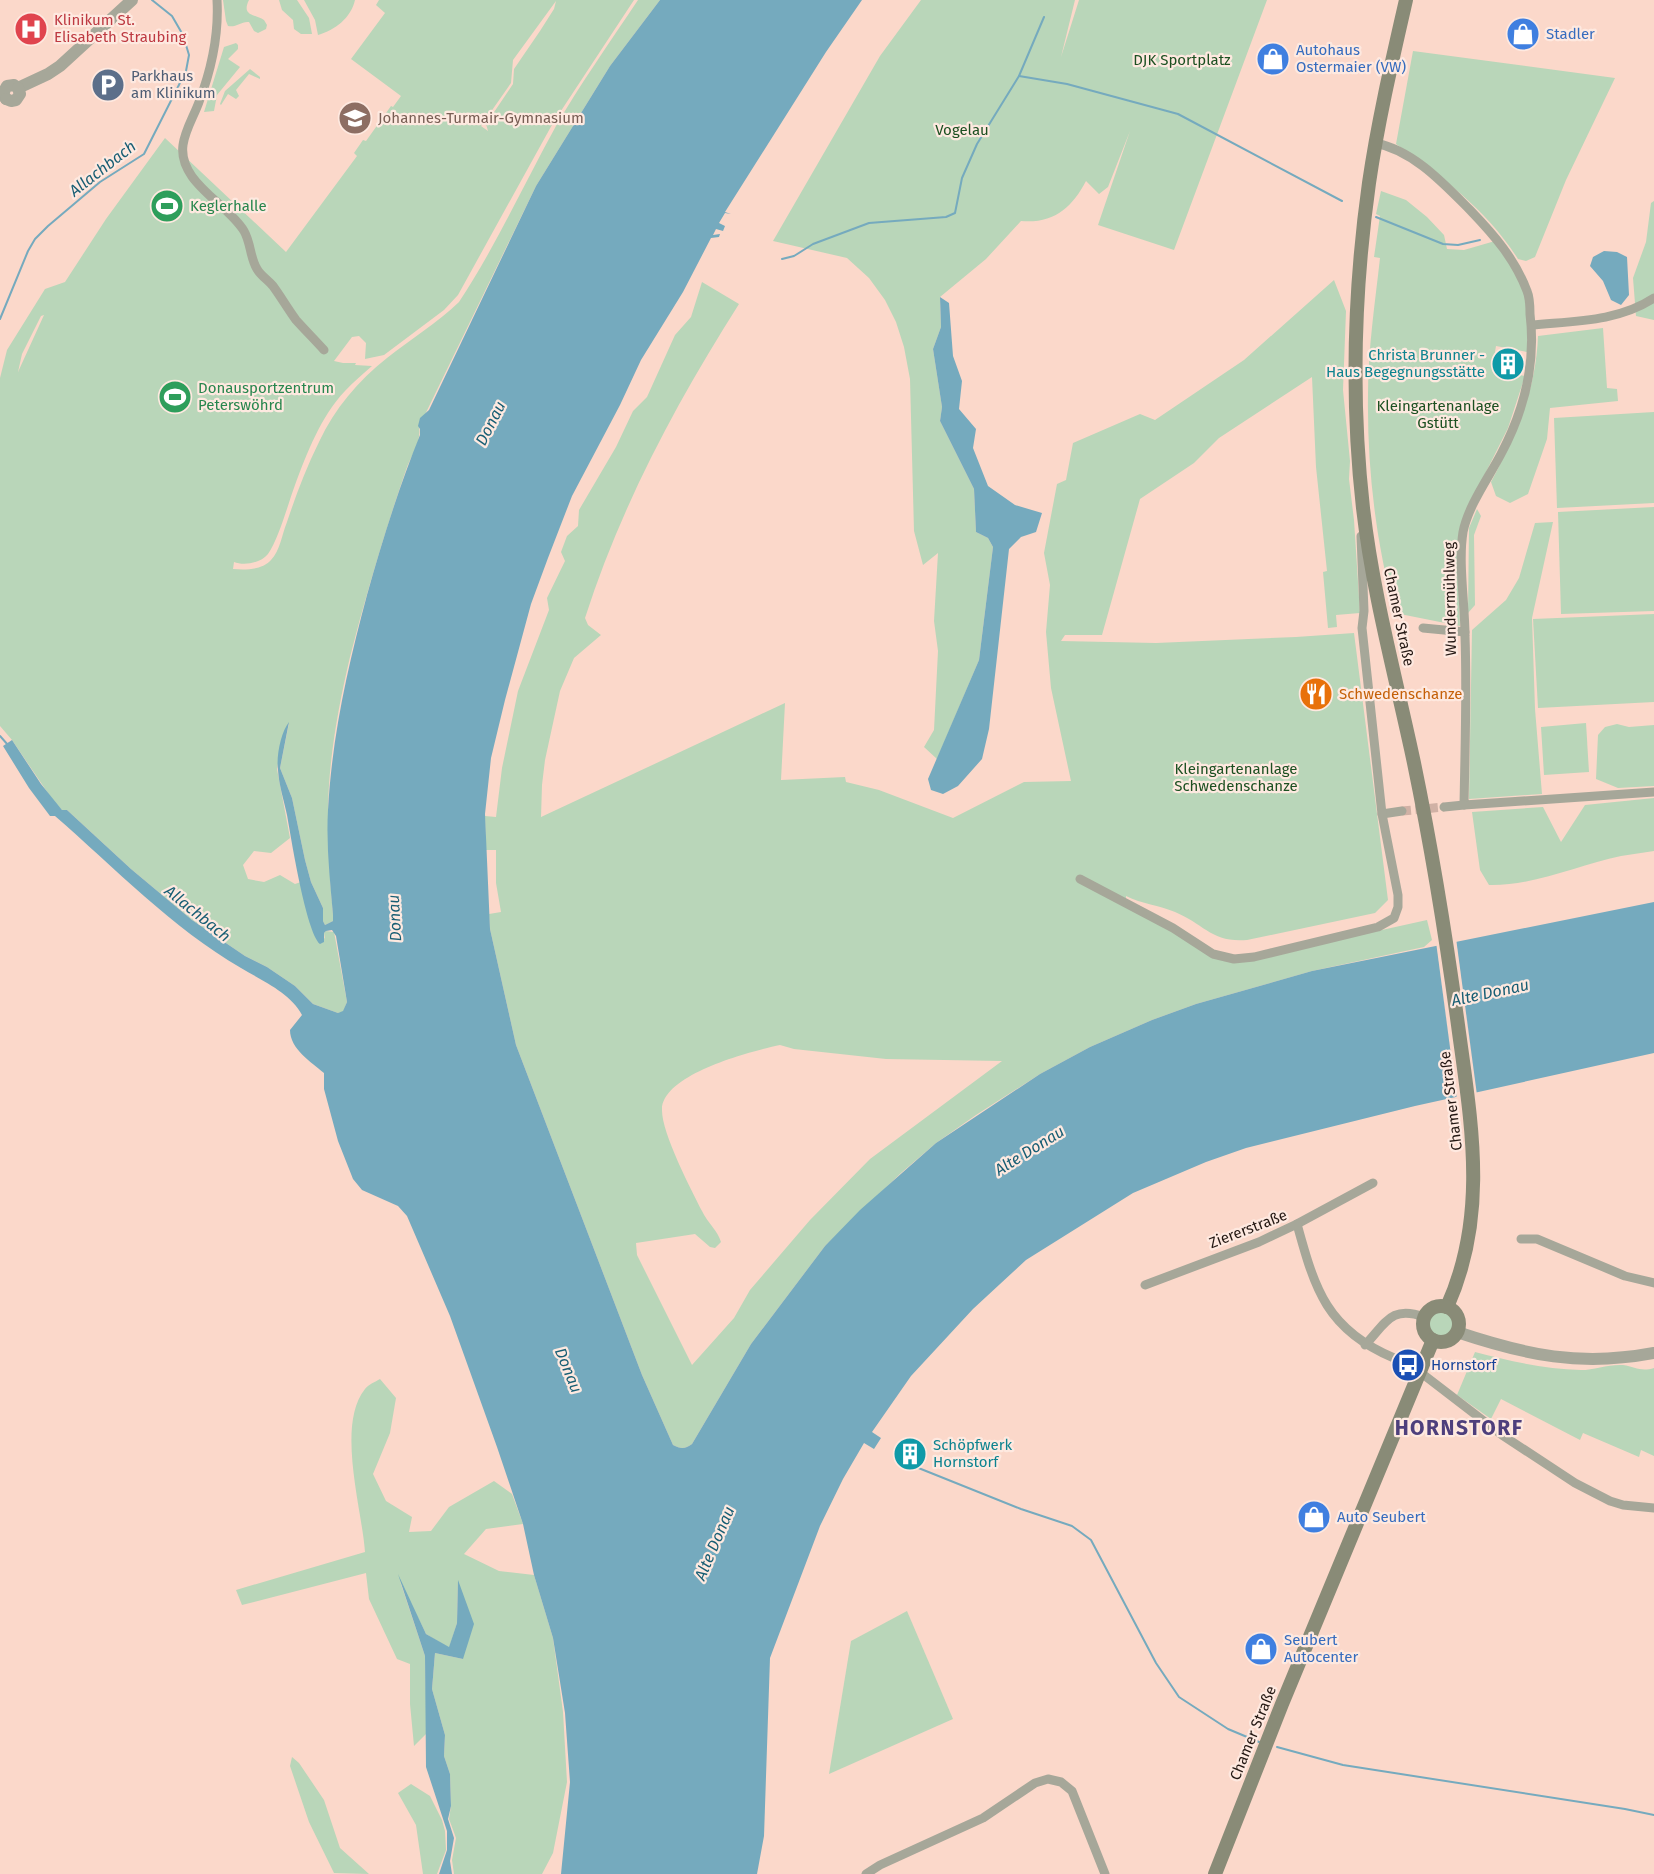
<svg xmlns="http://www.w3.org/2000/svg" width="1654" height="1874" font-family="'Fira Sans',sans-serif">
	<style>
		.green { fill: #b9d6b9; fill-rule: evenodd }
		.water { fill: #75aabe }
		.pier { fill: #fbd8ca }
		.lines { fill: none; stroke-linecap: round; stroke-linejoin: round }
		.stream { stroke: #75aabe; stroke-width: 2 }
		.minor-tunnel { stroke: #d0b1a5; stroke-width: 9; stroke-dasharray: 9 4.5; stroke-linecap: butt }
		.minor { stroke: #a6a799; stroke-width: 9 }
		.tertiary { stroke: #a6a799; stroke-width: 12 }
		.secondary { stroke: #898b77; stroke-width: 14 }
		.labels { text-anchor: middle; stroke-width: 4.5; stroke-linejoin: round; paint-order: stroke }
		.health-label { font-size: 15px; fill: #be3a42; stroke: #fee9e0; text-anchor: start }
		.shop-label { font-size: 15px; fill: #366cbe; stroke: #fee9e0; text-anchor: start }
		.park-label { font-size: 15px; fill: #1c5021; stroke: #fee9e0 }
		.service-label { font-size: 15px; fill: #4e5e75; stroke: #fee9e0; text-anchor: start }
		.education-label { font-size: 15px; fill: #785e54; stroke: #fee9e0; text-anchor: start }
		.leisure-label { font-size: 15px; fill: #27864d; stroke: #fee9e0; text-anchor: start }
		.culture-label { font-size: 15px; fill: #0d838f; stroke: #fee9e0; text-anchor: end }
		.street-label { font-size: 15px; fill: #231712; stroke: #fee9e0 }
		.food-label { font-size: 15px; fill: #c56008; stroke: #fee9e0; text-anchor: start }
		.transit-label { font-size: 15px; fill: #164399; stroke: #fee9e0; text-anchor: start }
		.water-label { font-size: 16px; font-style: italic; fill: #185e74; stroke: #fee9e0 }
		.district-label { font-size: 21px; font-weight: bold; letter-spacing: 1.5px; fill: #4e3f7c; stroke: #fee9e0 }
	</style>
	<rect width="100%" height="100%" fill="#fbd8ca"/>
	<!-- green -->
	<g class="green">
		<path d="M223,0H249C241,16 255,14 264,20L267,25L266,29L258,33L254,31L249,22C241,21 236,28 228,26L226,21Z"/>
		<polygon points="279,0 297,0 309,18 312,34 301,34 294,29 293,20 282,10"/>
		<path d="M304,0H355C351,18 335,30 318,35L315,20Z"/>
		<path d="M379,0H634L553,123L458,295L444,310L384,355L365,359L366,343L359,336L352,337L334,361L343,363H356L355,365L372,366C363,374 353,382 345,391C321,416 307,453 295,485C288,504 279,538 268,554C261,563 244,566 234,562L233,569C246,570 262,570 271,560C280,551 282,534 287,522C296,495 306,468 319,442C335,408 358,381 387,358C411,339 437,323 459,302C496,246 524,184 556,126C581,83 610,42 638,0H660L610,66L536,186L419,427C422,441 410,457 406,470C385,531 366,594 350,657C338,708 328,762 328,815C328,848 330,882 333,915V921L325,925L323,921V908L311,882L305,860L292,798L280,768L289,723L283,736L277,769L290,838L271,853L254,851L243,865L248,879L264,882L280,875L295,884L301,882L308,913L325,939L324,933L326,931L334,932L347,1002L343,1012L338,1013L313,1004L295,986L267,967L245,956L192,920L131,869L67,810H62L54,802L12,740L0,726V378L7,350L45,289L65,282L106,219L165,138L286,252L357,156L354,153L363,140L366,141L391,106L393,107L401,96L351,59L385,13L376,5ZM556,1L554,9L540,31L514,69L513,84L486,124L488,131L481,126L511,83L513,60ZM44,315L18,372L22,354L41,316Z"/>
		<path d="M921,0H1075L1061,57L1079,0H1267L1174,250L1098,225L1130,131L1108,187L1099,194L1086,181C1072,208 1053,224 1021,221L986,259L940,297L941,327L933,349L942,407L940,421L974,489L976,532L988,538L993,547L979,660L937,759L924,747L934,730L938,651L934,621L938,553L923,565L914,531L910,379L904,347L896,322L885,300L869,278L847,258L773,241L880,56Z"/>
		<polygon points="236,43 238,45 238,49 228,59 240,67 217,95 214,111 204,112 224,47"/>
		<path d="M1413,51L1615,78L1566,180L1535,257L1526,261L1518,259C1487,210 1442,177 1396,144Z"/>
		<polygon points="250,69 260,77 260,79 249,74 236,90 239,96 236,99 228,94 221,105 220,104 225,91"/>
		<path d="M1381,191L1406,200L1427,217L1444,235L1447,249L1464,250L1495,241C1502,252 1512,264 1518,277C1530,299 1528,328 1527,352L1496,346L1492,370L1525,376L1508,428L1468,508L1458,562L1460,626L1395,613C1376,543 1367,469 1368,395C1368,349 1375,303 1380,258L1374,257L1380,216L1376,214Z"/>
		<polygon points="1654,201 1654,320 1636,316 1633,278 1646,242 1651,203"/>
		<path d="M1334,280L1346,311L1343,390L1350,461L1349,479L1354,520L1360,613L1336,615L1337,627L1328,628L1323,572L1327,571L1316,467L1312,377L1219,438L1194,463L1140,499L1102,635H1065L1061,641L1156,643L1296,637L1354,633L1388,900L1375,913L1247,940C1212,943 1204,924 1175,912C1159,905 1142,904 1126,896V906L1150,918L1200,949L1246,960L1427,920L1432,940L1424,947L1312,971L1196,1004L1152,1020L1090,1047L1040,1074L976,1115L936,1143L901,1173L825,1246L751,1344L692,1444C685,1449 681,1449 673,1445L642,1375L516,1045L490,929L489,914L501,912L496,883V850H486L485,816L496,817L502,768L518,691L549,610L547,598L565,561L561,552L567,536L578,526L579,510L616,447L633,411L647,397L675,335L691,317L702,282L739,304C676,403 621,506 585,618L588,625L601,635L574,658L560,691L545,760L542,785L541,817L785,703L781,780L845,777L846,782L879,790L953,818L1024,782L1071,781L1051,688L1046,632L1050,585L1044,553L1057,484L1066,480L1073,443L1140,414L1155,420L1244,360ZM780,1045L794,1049L886,1059L1002,1061L870,1159L810,1220L750,1290L734,1318L692,1365L637,1255L636,1243L695,1234L710,1247L715,1248L721,1242C718,1231 707,1222 702,1211C691,1189 661,1132 662,1109C663,1074 751,1051 780,1045Z"/>
		<path d="M1603,328L1607,388L1617,389L1618,401L1550,408L1547,439L1528,494L1510,503L1496,496L1491,482C1516,435 1536,390 1538,336Z"/>
		<polygon points="1654,412 1654,503 1557,508 1554,418"/>
		<polygon points="1654,507 1654,611 1561,614 1558,512"/>
		<polygon points="1477,509 1481,516 1474,535 1475,605 1468,613 1469,528"/>
		<polygon points="1553,522 1532,618 1535,709 1542,794 1469,799 1472,630 1506,600 1519,578 1535,523"/>
		<polygon points="1654,614 1654,702 1538,708 1533,619"/>
		<polygon points="1586,723 1589,772 1544,775 1541,727"/>
		<polygon points="1617,724 1629,727 1654,725 1654,786 1618,788 1596,779 1598,735 1605,727"/>
		<path d="M1654,798V851C1643,853 1632,854 1621,856C1578,865 1534,886 1489,885L1480,870L1472,812L1543,807L1561,842L1585,805Z"/>
		<circle cx="1441" cy="1324" r="13"/>
		<path d="M1475,1352C1509,1361 1545,1369 1581,1370C1594,1370 1609,1364 1623,1365C1635,1367 1641,1372 1654,1368V1456L1641,1450L1639,1457L1583,1433L1580,1440L1501,1399L1491,1419L1457,1395Z"/>
		<path d="M380,1379L396,1398L390,1433L373,1474L386,1501L412,1517L409,1532L431,1531L449,1507L494,1481L512,1494L523,1524L486,1529L464,1554L499,1571L534,1575L553,1638L563,1712L567,1782L553,1853L542,1874H454L452,1860L456,1838L449,1819L451,1806L450,1774L444,1756L445,1735L432,1689L435,1653L463,1659L458,1582L457,1623L449,1648L426,1634L400,1581L425,1656L427,1733L414,1746L410,1704V1664L397,1659L369,1599L366,1573L242,1605L236,1590L365,1552C362,1509 336,1425 365,1389C369,1384 375,1382 380,1379Z"/>
		<polygon points="907,1611 953,1719 829,1774 851,1641"/>
		<polygon points="292,1757 299,1763 324,1800 340,1848 369,1874 334,1873 309,1822 290,1766"/>
		<polygon points="411,1784 430,1796 442,1820 445,1831 446,1850 437,1874 423,1874 416,1825 398,1793"/>
	</g>
	<!-- water -->
	<g class="water">
		<path d="M660,0H862L826,52L725,212L731,214L725,213L719,223L725,226L723,231L716,229L713,235L720,234L719,237L711,238L683,292L641,360L620,405L572,496L548,558L531,604L505,700L491,758L485,814L490,929L516,1045L642,1375L673,1445C681,1449 685,1449 692,1444L751,1344L825,1246L860,1210L936,1143L1040,1074L1090,1047L1152,1020L1196,1004L1312,971L1654,902V1053L1415,1106L1246,1148L1206,1162L1133,1193L1026,1260L973,1309L911,1376L872,1432L881,1438L874,1449L864,1443L843,1479L820,1526L770,1658L764,1836L757,1874H561L570,1782L565,1713L553,1638L534,1575L523,1524L497,1447L450,1316L407,1216L398,1206L362,1190L353,1179L338,1141L324,1089V1073C311,1062 290,1049 290,1030L302,1015C291,993 261,980 241,968C172,928 115,868 55,816H50L29,788L3,746L12,740L41,784L62,810H67L131,869L192,920L245,956L267,967L295,986L313,1004L338,1013L343,1011L347,1002L336,936L332,930L326,931L324,933V942L320,944C306,932 291,837 287,815C284,800 279,786 278,770C276,756 281,732 289,722L280,768L292,798L305,860L311,882L323,908V921L325,925L333,921V915C330,880 326,845 328,810C332,736 348,666 367,595C382,541 399,487 420,435V429L418,426L420,418L429,410L536,186L610,66Z"/>
		<polygon points="1604,251 1617,252 1627,257 1629,295 1621,305 1611,300 1603,281 1590,266 1593,257"/>
		<polygon points="940,297 949,303 953,356 962,381 959,409 976,429 973,448 988,486 1015,505 1042,513 1036,532 1021,537 1009,549 989,729 982,759 958,786 943,794 931,790 928,779 979,660 993,547 988,538 976,532 974,489 940,421 942,407 933,349 941,327"/>
		<polygon points="398,1574 426,1634 449,1647 457,1623 458,1580 474,1624 463,1659 435,1653 432,1689 445,1735 444,1756 450,1774 451,1806 448,1819 454,1838 450,1861 452,1874 439,1874 447,1850 447,1831 426,1767 425,1656"/>
	</g>
	<!-- pier -->
	<polygon class="pier" points="1456,938 1477,1095 1457,1100 1436,942"/>
	<g class="lines">
		<!-- stream -->
		<g class="stream">
			<polyline points="1019,76 1067,84 1178,114 1342,201"/>
			<polyline points="1376,217 1443,244 1458,245 1480,240"/>
			<polyline points="782,259 794,256 813,244 869,223 946,217 955,213 962,178 977,144 1019,76 1044,17"/>
			<polyline points="0,319 28,251 35,239 48,226 100,182 144,154 186,71 189,55 183,35 172,16 152,0"/>
			<polyline points="0,736 8,745"/>
			<polyline points="916,1467 1021,1509 1072,1526 1091,1540 1156,1663 1179,1697 1228,1729 1259,1742"/>
			<polyline points="1277,1747 1343,1765 1625,1809 1654,1815"/>
		</g>
		<!-- minor-tunnel -->
		<polyline class="minor-tunnel" points="1402,811 1444,807"/>
		<!-- minor -->
		<g class="minor">
			<path d="M217,0C219,36 212,68 199,102C194,116 185,130 183,145C178,182 227,203 244,231C251,243 250,258 257,269C261,276 268,280 273,286C281,297 288,309 296,320C305,330 315,340 324,350"/>
			<path d="M1375,143C1413,150 1444,184 1470,210C1494,235 1515,259 1527,291C1530,298 1530,306 1530,314C1536,363 1524,411 1501,454C1489,477 1468,506 1463,532C1458,563 1465,604 1465,636C1467,693 1465,749 1464,805L1654,792"/>
			<path d="M1532,325C1573,321 1618,322 1654,298"/>
			<polyline points="1423,628 1465,632"/>
			<polyline points="1444,807 1464,805"/>
			<polyline points="1382,814 1402,811"/>
			<polyline points="1080,879 1173,928 1213,954 1234,959 1254,957 1378,927 1394,918 1398,907 1398,895 1382,814 1362,628 1364,611 1361,536"/>
			<polyline points="1297,1224 1373,1183"/>
			<polyline points="1521,1239 1537,1239 1625,1276 1654,1283"/>
			<path d="M1145,1285L1259,1242L1297,1224C1315,1290 1327,1330 1394,1358"/>
			<path d="M1365,1345C1386,1323 1391,1305 1424,1317"/>
			<polyline points="1420,1372 1502,1435 1575,1483 1610,1501 1623,1505 1654,1508"/>
			<polyline points="866,1874 880,1865 983,1818 1035,1783 1048,1779 1061,1782 1072,1791 1105,1874"/>
		</g>
		<!-- tertiary -->
		<g class="tertiary">
			<polyline points="18,88 48,74 60,66 132,0"/>
			<polyline points="6,99 3,93 7,86 14,85 18,88"/>
			<polyline points="6,99 11,101 16,100 20,94 18,88"/>
			<path d="M1457,1332C1526,1355 1580,1367 1654,1353"/>
		</g>
		<!-- secondary -->
		<g class="secondary">
			<path d="M1406,0C1392,61 1378,121 1369,183C1354,290 1351,401 1363,508C1373,595 1396,678 1414,763C1432,850 1446,937 1458,1025C1471,1122 1489,1214 1447,1307"/>
			<circle cx="1441" cy="1324" r="18"/>
			<polyline points="1215,1874 1282,1704 1433,1340"/>
		</g>
	</g>
	<!-- icons -->
	<defs>
		<g id="hospital-disc" transform="scale(1.725)"><circle r="9.5" fill="#e0444e" stroke="#fee9e0"/><path d="M-5-5h3v3.5h4V-5h3V5h-3V1.5h-4V5h-3Z" fill="#fff"/></g>
		<g id="shop-disc" transform="scale(1.725)"><circle r="9.5" fill="#3f7fe0" stroke="#fee9e0"/><path d="M-5-2.5h2.3a2.7 3.5 0 0 1 5.4 0H5L5.5 6h-11ZM-1.5-2.5h3a1.5 2.3 0 0 0-3 0Z" fill="#fff"/></g>
		<g id="parking-disc" transform="scale(1.725)"><circle r="9.5" fill="#5c6f8a" stroke="#fee9e0"/><path d="M-3.5-5.5H1a3.5 3.5 0 0 1 0 7H-1V5.5H-3.5ZM-1-3.4V-.6H.8a1.4 1.4 0 0 0 0-2.8Z" fill="#fff"/></g>
		<g id="school-disc" transform="scale(1.725)"><circle r="9.5" fill="#8d6e63" stroke="#fee9e0"/><path d="M0-5L7-2L0 1L-7-2ZM-4 1L0 2.5L4 1V4Q0 6-4 4Z" fill="#fff"/></g>
		<g id="stadium-disc" transform="scale(1.725)"><circle r="9.5" fill="#2e9e5b" stroke="#fee9e0"/><path d="M0-5a6.5 5 0 1 0 0 10a6.5 5 0 1 0 0-10ZM-3.5-1.8h7v3.6h-7Z" fill="#fff"/></g>
		<g id="building-disc" transform="scale(1.725)"><circle r="9.5" fill="#0f9aa8" stroke="#fee9e0"/><path d="M-4-6H4V6H1V3H-1V6H-4ZM-2.5-4.3h1.7v1.8h-1.7ZM.8-4.3h1.7v1.8H.8ZM-2.5-1h1.7V.8h-1.7ZM.8-1h1.7V.8H.8Z" fill="#fff"/></g>
		<g id="restaurant-disc" transform="scale(1.725)"><circle r="9.5" fill="#e8710a" stroke="#fee9e0"/><path d="M-5-6h1v4h1v-4h1v4h1v-4h1v5L-1.5 .5V6h-2V.5L-5-1ZM5-6V6H3V1.5H1.5Q1.5-4 5-6Z" fill="#fff"/></g>
		<g id="bus-disc" transform="scale(1.725)"><circle r="9.5" fill="#1a4fb4" stroke="#fee9e0"/><path d="M-5-6H5V4H4V6H2V4H-2V6H-4V4H-5ZM-3.5-4V0h7V-4ZM-3.5 1.2v1.5H-2V1.2ZM2 1.2v1.5H3.5V1.2Z" fill="#fff"/></g>
	</defs>
	<g fill-rule="evenodd">
		<use href="#hospital-disc" x="31" y="29"/>
		<use href="#shop-disc" x="1523" y="34"/>
		<use href="#shop-disc" x="1273" y="59"/>
		<use href="#parking-disc" x="108" y="85"/>
		<use href="#school-disc" x="355" y="118"/>
		<use href="#stadium-disc" x="167" y="206"/>
		<use href="#building-disc" x="1508" y="364"/>
		<use href="#stadium-disc" x="175" y="397"/>
		<use href="#restaurant-disc" x="1316" y="694"/>
		<use href="#bus-disc" x="1408" y="1365"/>
		<use href="#building-disc" x="910" y="1454"/>
		<use href="#shop-disc" x="1314" y="1517"/>
		<use href="#shop-disc" x="1261" y="1649"/>
	</g>
	<g class="labels">
		<!-- health labels -->
		<g class="health-label">
			<text x="54" y="25">Klinikum St.<tspan x="54" dy="17">Elisabeth Straubing</tspan></text>
		</g>
		<!-- shop labels -->
		<g class="shop-label">
			<text x="1546" y="39">Stadler</text>
			<text x="1296" y="55">Autohaus<tspan x="1296" dy="17">Ostermaier (VW)</tspan></text>
			<text x="1337" y="1522">Auto Seubert</text>
			<text x="1284" y="1645">Seubert<tspan x="1284" dy="17">Autocenter</tspan></text>
		</g>
		<!-- park labels -->
		<g class="park-label">
			<text x="1182" y="65">DJK Sportplatz</text>
			<text x="962" y="135">Vogelau</text>
			<text x="1438" y="411">Kleingartenanlage<tspan x="1438" dy="17">Gstütt</tspan></text>
			<text x="1236" y="774">Kleingartenanlage<tspan x="1236" dy="17">Schwedenschanze</tspan></text>
		</g>
		<!-- service labels -->
		<g class="service-label">
			<text x="131" y="81">Parkhaus<tspan x="131" dy="17">am Klinikum</tspan></text>
		</g>
		<!-- education labels -->
		<g class="education-label">
			<text x="378" y="123">Johannes-Turmair-Gymnasium</text>
		</g>
		<!-- leisure labels -->
		<g class="leisure-label">
			<text x="190" y="211">Keglerhalle</text>
			<text x="198" y="393">Donausportzentrum<tspan x="198" dy="17">Peterswöhrd</tspan></text>
		</g>
		<!-- culture labels -->
		<g class="culture-label">
			<text x="1485" y="360">Christa Brunner -<tspan x="1485" dy="17">Haus Begegnungsstätte</tspan></text>
			<text x="933" y="1450" text-anchor="start">Schöpfwerk<tspan x="933" dy="17">Hornstorf</tspan></text>
		</g>
		<!-- street labels -->
		<g class="street-label">
			<text transform="translate(1450 599) rotate(-91)" y="5">Wundermühlweg</text>
			<text transform="translate(1399 617) rotate(78)" y="5">Chamer Straße</text>
			<text transform="translate(1451 1101) rotate(-97)" y="5">Chamer Straße</text>
			<text transform="translate(1248 1229) rotate(-21)" y="5">Ziererstraße</text>
			<text transform="translate(1253 1733) rotate(-68)" y="5">Chamer Straße</text>
		</g>
		<!-- food labels -->
		<g class="food-label">
			<text x="1339" y="699">Schwedenschanze</text>
		</g>
		<!-- transit labels -->
		<g class="transit-label">
			<text x="1431" y="1370">Hornstorf</text>
		</g>
		<!-- water labels -->
		<g class="water-label">
			<text transform="translate(102 168) rotate(-38)" y="6">Allachbach</text>
			<text transform="translate(490 423) rotate(-63)" y="6">Donau</text>
			<text transform="translate(198 913) rotate(39)" y="6">Allachbach</text>
			<text transform="translate(394 918) rotate(-93)" y="6">Donau</text>
			<text transform="translate(1490 992) rotate(-12)" y="6">Alte Donau</text>
			<text transform="translate(1029 1150) rotate(-32)" y="6">Alte Donau</text>
			<text transform="translate(569 1370) rotate(68)" y="6">Donau</text>
			<text transform="translate(714 1543) rotate(-67)" y="6">Alte Donau</text>
		</g>
		<!-- district labels -->
		<g class="district-label">
			<text x="1459" y="1435">HORNSTORF</text>
		</g>
	</g>
</svg>
